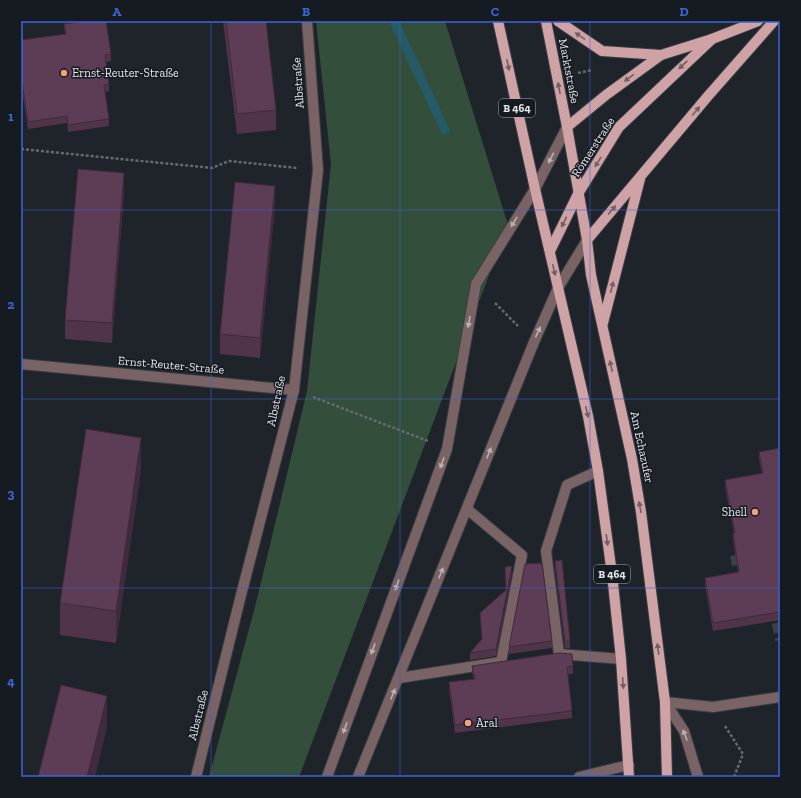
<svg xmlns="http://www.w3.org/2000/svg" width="801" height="798" font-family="'Zilla Slab',serif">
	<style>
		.green { fill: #334f3b }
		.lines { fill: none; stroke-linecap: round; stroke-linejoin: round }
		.stream { stroke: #245b67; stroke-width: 9 }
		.minor-tunnel { stroke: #3c4148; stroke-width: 10; stroke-dasharray: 10 5; stroke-linecap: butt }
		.minor-casing { stroke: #3a3f46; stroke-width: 12 }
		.major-casing { stroke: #3a3f46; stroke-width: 12 }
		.path { stroke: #666a70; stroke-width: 2.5; stroke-dasharray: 3 2; stroke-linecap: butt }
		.minor { stroke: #796364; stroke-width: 10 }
		.major { stroke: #cfa3a5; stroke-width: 10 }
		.wall { fill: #50344a }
		.shaded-wall { fill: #412a3c }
		.building { fill: #5d3c56; stroke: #412a3c }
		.oneway { fill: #725e63 }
		.oneway2 { fill: #b9b2b5 }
		.grid { fill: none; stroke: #3b65db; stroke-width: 1; stroke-opacity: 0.55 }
		.poi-dot { fill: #f1a17c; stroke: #161a21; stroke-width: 1.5 }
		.labels { text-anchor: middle; stroke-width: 3; stroke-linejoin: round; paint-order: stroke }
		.shield { fill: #161a21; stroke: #a6a9ae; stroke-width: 1 }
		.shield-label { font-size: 11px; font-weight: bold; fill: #e3e6eb }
		.street-label { font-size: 12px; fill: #e3e6eb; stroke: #161a21 }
		.poi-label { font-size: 12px; fill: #e3e6eb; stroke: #161a21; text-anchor: start }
		.neatline { fill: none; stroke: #3b65db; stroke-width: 1.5 }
		.grid-label { font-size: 13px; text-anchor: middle; font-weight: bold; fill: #3b65db }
	</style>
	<rect width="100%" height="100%" fill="#1f242b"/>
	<!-- green -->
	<polygon class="green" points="316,21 445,21 508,225 299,777 209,777 256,603 307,391 331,164"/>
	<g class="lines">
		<!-- stream -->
		<polyline class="stream" points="394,21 445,130"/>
		<!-- minor-tunnel -->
		<g class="minor-tunnel">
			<polyline points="731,561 749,558"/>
			<polyline points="774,608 780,640"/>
		</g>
		<!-- minor casing -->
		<g class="minor-casing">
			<g id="minor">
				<polyline points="21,364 294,390"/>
				<polyline points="598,471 567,485 546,551 559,654 621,659"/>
				<polyline points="399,678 501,662 522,555 467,509"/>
				<polyline points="665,702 713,707 780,697"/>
				<polyline points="665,702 684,731 698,777"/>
				<polyline points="196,777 240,599 294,390 318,170 307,21"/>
				<polyline points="327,777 447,449 476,284 535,189 567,127"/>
				<polyline points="358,777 534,342 558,288 587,240"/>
				<polyline points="579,777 629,765"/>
			</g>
		</g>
		<!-- major casing -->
		<g class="major-casing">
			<g id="major">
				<polyline points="498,21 535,189 588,416 598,471 612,574 621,659 629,777"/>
				<polyline points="546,21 567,127 587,240 591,275 632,459 641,512 665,702 667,777"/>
				<polyline points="558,21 602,51 661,55"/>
				<polyline points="567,127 606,95 661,55 712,39 758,21"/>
				<polyline points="587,240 708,96 774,21"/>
				<polyline points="550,251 578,194 619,127 712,39"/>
				<polyline points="603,323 640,179"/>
			</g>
		</g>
		<!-- path -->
		<g class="path">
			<polyline points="578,73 592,70"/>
			<polyline points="21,149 212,168 229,161 297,168"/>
			<polyline points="495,303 518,326"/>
			<polyline points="313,397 428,441"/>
			<polyline points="725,726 743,754 734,777"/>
		</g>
		<!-- minor -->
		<use href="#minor" class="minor"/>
		<!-- major -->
		<use href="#major" class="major"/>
	</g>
	<!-- wall -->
	<g class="wall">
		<polygon points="223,21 266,21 276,110 276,130 237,134"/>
		<polygon points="64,24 111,54 111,61 106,62 109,84 109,91 105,92 109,119 109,126 68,132 67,123 28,129 21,83 21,40 65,34"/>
		<polygon points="124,193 112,343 65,339 65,320"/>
		<polygon points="275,206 260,358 220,354 220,334"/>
		<polygon points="780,448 780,620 713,631 705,585 705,578 738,572 733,540 733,533 734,533 725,487 725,480 762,474 759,459 759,452"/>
		<polygon points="141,470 116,643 60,635 60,603"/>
		<polygon points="555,561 570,641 570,648 565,648 555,568"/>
		<polygon points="505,567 512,573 496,656 470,660 470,653 482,639 480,613 506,590"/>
		<polygon points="552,641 552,648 509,654 509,647"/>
		<polygon points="472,666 573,666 573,674 568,674 572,711 572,718 455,733 449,690 449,682 474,679 472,673"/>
	</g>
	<!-- shaded-wall -->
	<g class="shaded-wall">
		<polygon points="124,173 124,193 112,343 112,323"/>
		<polygon points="275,186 275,206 260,358 260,338"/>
		<polygon points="141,438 141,470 116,643 116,611"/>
		<polygon points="512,566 512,573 496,656 496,649"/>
		<polygon points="107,696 107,728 95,777 87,777"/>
	</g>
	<!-- building -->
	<g class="building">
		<polygon points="87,21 106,21 111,54 105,55 109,84 104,85 109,119 68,125 67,116 28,122 21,76 21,40 66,34 64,24"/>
		<polygon points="226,21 266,21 276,110 237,114"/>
		<polygon points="78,169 124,173 112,323 65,320"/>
		<polygon points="235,182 275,186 260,338 220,334"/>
		<polygon points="86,429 141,438 116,611 60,603"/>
		<polygon points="780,448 780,612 713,623 705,578 739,572 733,533 735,533 725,480 763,473 759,452"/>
		<polygon points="562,560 570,641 565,641 555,561"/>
		<polygon points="542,563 552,641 509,647 525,564"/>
		<polygon points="512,566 496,649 470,653 482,639 480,613 506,590 505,567"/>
		<polygon points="559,653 572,654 573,666 567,667 572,711 455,725 449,682 475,679 472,666"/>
		<polygon points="61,685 107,696 87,777 38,777"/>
	</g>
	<!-- one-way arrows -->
	<defs><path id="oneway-solid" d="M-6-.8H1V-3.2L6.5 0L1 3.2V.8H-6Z"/></defs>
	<g class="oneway">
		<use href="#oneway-solid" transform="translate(580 36) rotate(-146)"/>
		<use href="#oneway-solid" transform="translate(508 65) rotate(78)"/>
		<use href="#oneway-solid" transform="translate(683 65) rotate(137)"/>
		<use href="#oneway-solid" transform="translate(629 78) rotate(144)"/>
		<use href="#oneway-solid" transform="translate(559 88) rotate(-101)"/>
		<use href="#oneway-solid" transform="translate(696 111) rotate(-50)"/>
		<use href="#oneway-solid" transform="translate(598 162) rotate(122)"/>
		<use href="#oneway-solid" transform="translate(612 210) rotate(-50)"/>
		<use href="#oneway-solid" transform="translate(564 222) rotate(116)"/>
		<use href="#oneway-solid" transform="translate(554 270) rotate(77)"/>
		<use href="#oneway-solid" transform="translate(612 287) rotate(-76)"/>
		<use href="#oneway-solid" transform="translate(611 366) rotate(-103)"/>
		<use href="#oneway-solid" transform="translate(587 412) rotate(77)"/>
		<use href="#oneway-solid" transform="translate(640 507) rotate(-100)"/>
		<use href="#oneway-solid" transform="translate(607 540) rotate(82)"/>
		<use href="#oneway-solid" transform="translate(658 649) rotate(-97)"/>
		<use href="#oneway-solid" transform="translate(623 683) rotate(86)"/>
	</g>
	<g class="oneway2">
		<use href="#oneway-solid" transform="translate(551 158) rotate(117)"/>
		<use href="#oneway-solid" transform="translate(514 222) rotate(122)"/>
		<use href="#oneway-solid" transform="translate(469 322) rotate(100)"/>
		<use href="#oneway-solid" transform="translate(538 332) rotate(-65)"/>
		<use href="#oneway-solid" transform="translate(489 453) rotate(-68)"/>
		<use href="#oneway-solid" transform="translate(442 463) rotate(110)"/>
		<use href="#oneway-solid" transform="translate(441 573) rotate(-68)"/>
		<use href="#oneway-solid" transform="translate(397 585) rotate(110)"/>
		<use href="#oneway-solid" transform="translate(373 649) rotate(110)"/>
		<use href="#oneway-solid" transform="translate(393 694) rotate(-68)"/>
		<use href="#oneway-solid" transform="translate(345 728) rotate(110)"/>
		<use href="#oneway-solid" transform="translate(685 735) rotate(-111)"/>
	</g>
	<!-- grid -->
	<path class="grid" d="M211,21V777M400,21V777M590,21V777M21,210H780M21,399H780M21,588H780"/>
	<!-- markers -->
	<g class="poi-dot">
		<circle cx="64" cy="73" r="4"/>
		<circle cx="755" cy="512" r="4"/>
		<circle cx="468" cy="723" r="4"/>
	</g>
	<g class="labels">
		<!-- shield labels -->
		<g class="shield">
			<rect x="499" y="99" width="36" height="18" rx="3"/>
			<rect x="594" y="565" width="36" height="18" rx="3"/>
		</g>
		<g class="shield-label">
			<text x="517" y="112">B 464</text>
			<text x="612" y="578">B 464</text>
		</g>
		<!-- street labels -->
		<g class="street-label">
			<text transform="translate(569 71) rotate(79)" y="4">Marktstraße</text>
			<text transform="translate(298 83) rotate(-94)" y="4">Albstraße</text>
			<text transform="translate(593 147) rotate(-57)" y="4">Römerstraße</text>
			<text transform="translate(171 365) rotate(5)" y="4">Ernst-Reuter-Straße</text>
			<text transform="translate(276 401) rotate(-78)" y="4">Albstraße</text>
			<text transform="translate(642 447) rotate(78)" y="4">Am Echazufer</text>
			<text transform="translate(198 715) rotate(-76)" y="4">Albstraße</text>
		</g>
		<!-- poi labels -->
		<g class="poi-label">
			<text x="72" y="77">Ernst-Reuter-Straße</text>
			<text x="747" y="516" text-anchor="end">Shell</text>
			<text x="476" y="727">Aral</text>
		</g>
	</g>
	<!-- border -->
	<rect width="801" height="798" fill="none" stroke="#161a21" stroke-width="44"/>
	<rect x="22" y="22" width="757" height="754" class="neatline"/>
	<g class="grid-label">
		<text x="117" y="16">A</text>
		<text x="306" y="16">B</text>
		<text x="495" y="16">C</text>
		<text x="684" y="16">D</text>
		<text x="11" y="121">1</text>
		<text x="11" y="309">2</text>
		<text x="11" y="498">3</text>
		<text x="11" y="686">4</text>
	</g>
</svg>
